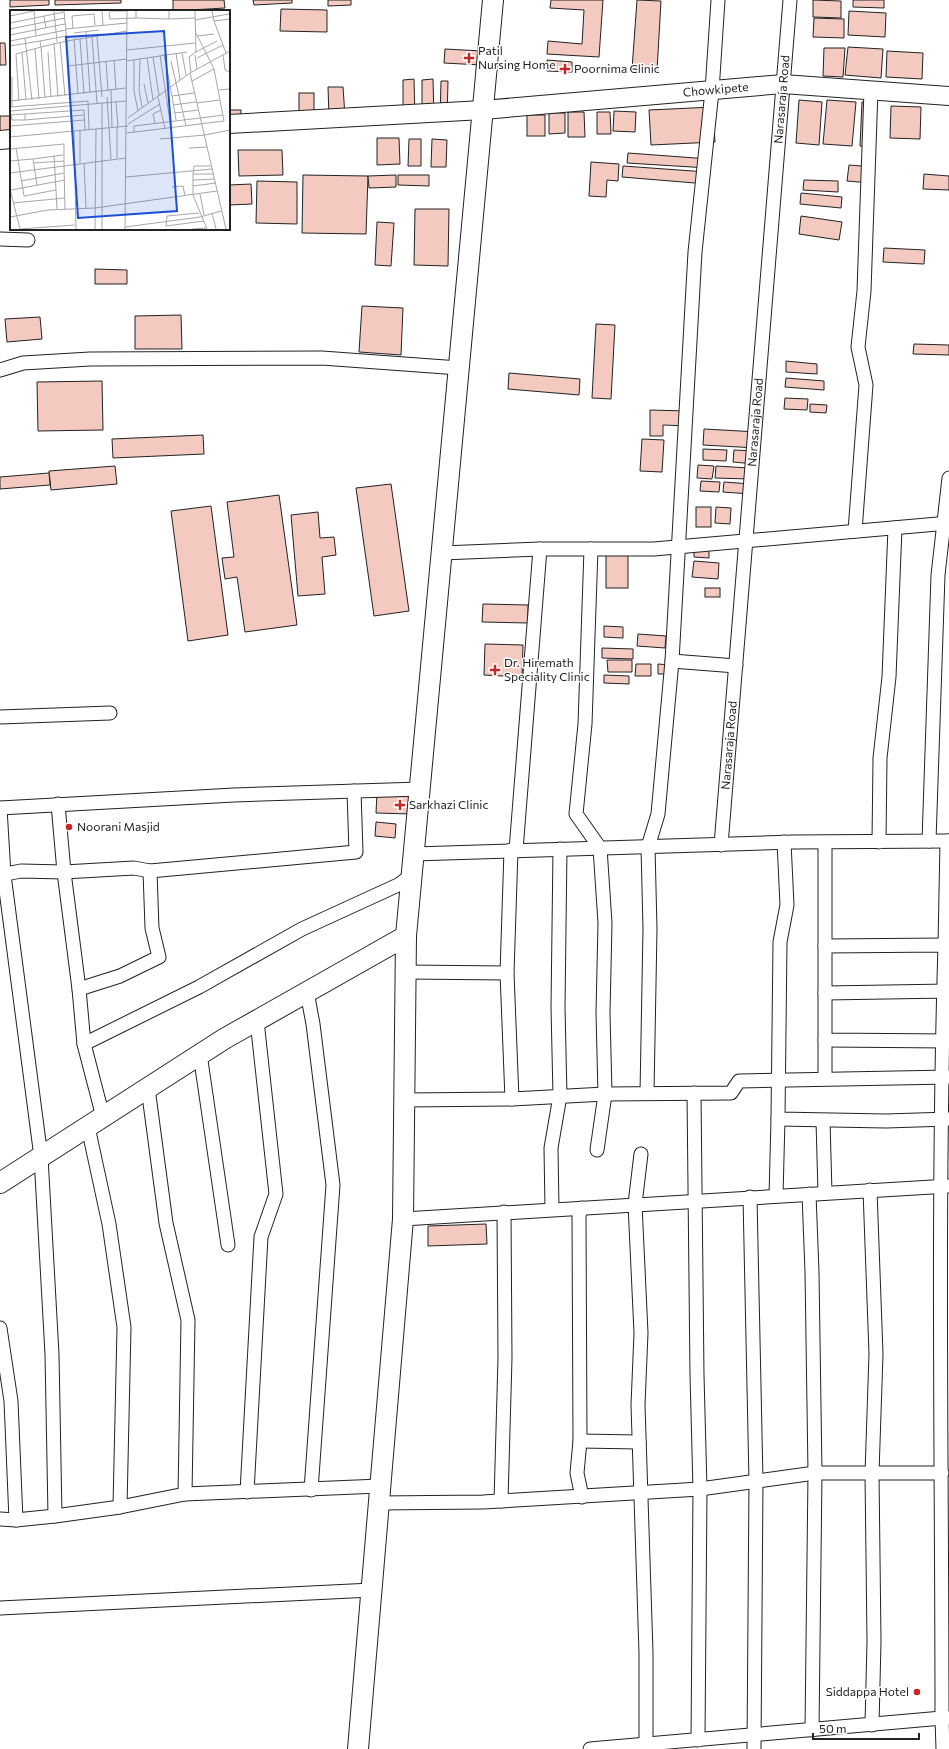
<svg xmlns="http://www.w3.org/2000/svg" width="949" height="1749" font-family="Commissioner,sans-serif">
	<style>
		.building { fill: #f3c9c0; stroke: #222 }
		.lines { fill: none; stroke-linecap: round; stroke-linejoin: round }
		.street-casing { stroke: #222; stroke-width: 15 }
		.secondary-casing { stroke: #222; stroke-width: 20 }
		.primary-casing { stroke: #222; stroke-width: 22 }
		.street { stroke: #fff; stroke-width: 13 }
		.secondary { stroke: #fff; stroke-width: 18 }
		.primary { stroke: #fff; stroke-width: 20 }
		.poi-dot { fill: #c62828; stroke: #fff; stroke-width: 1.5 }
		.labels { text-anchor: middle; stroke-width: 3; stroke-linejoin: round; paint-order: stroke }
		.poi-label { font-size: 12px; fill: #222; stroke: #fff; text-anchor: start }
		.street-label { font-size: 12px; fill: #222; stroke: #fff }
		.inset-road { fill: none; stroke: #a7a7a7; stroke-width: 1 }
		.view { fill: #1d4ed8; fill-opacity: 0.15; stroke: #1d4ed8; stroke-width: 2 }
		.inset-edge { fill: none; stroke: #222; stroke-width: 2 }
	</style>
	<rect width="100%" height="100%" fill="#fff"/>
	<!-- building -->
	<g class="building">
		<polygon points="10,0 49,0 49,5 10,7"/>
		<polygon points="55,0 121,0 121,3 55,5"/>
		<polygon points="173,0 224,0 225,8 173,11"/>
		<polygon points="253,0 292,0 292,3 254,5"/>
		<polygon points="328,0 351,0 351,5 328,6"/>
		<polygon points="551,0 603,0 599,57 547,54 548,41 582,44 584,10 550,8"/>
		<polygon points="637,0 661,1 657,71 632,69"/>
		<polygon points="813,0 841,1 841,18 813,17"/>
		<polygon points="853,0 884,0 884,8 853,7"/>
		<polygon points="281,9 327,10 327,32 280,31"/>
		<polygon points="849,11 886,13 885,37 848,35"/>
		<polygon points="814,18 844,19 844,38 813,37"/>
		<polygon points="0,43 5,43 6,65 0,65"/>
		<polygon points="848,47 883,49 881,78 845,75"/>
		<polygon points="824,48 845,48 843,77 823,76"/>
		<polygon points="445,49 482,51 481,65 444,63"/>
		<polygon points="887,51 923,53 922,79 886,77"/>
		<polygon points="547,60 572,62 572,72 547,71"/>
		<polygon points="414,79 415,119 403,120 403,80"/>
		<polygon points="433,79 434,119 422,119 422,80"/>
		<polygon points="441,81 448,81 447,119 440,119"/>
		<polygon points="328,87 343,87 345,116 329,117"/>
		<rect x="299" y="93" width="15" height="33"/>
		<polygon points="799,100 822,102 819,145 796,143"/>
		<polygon points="827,100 856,102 852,146 823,144"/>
		<polygon points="862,102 876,102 874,147 860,146"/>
		<polygon points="891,106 921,107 920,139 890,138"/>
		<polygon points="713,107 715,142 651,145 649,110"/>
		<rect x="229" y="110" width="12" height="17"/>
		<polygon points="614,111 636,112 635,132 613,131"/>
		<polygon points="568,112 584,112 585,137 568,137"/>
		<polygon points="597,112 610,112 611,134 597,134"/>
		<polygon points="549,113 565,113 565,133 549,134"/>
		<rect x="527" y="115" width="18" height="21"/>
		<polygon points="0,116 11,116 11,135 0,136"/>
		<polygon points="377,138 399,138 400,164 377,165"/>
		<polygon points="409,139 421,139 421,166 408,166"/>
		<polygon points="432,139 447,140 446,167 431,167"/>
		<polygon points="238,150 282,150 283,175 239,176"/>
		<polygon points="628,153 709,159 708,168 627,163"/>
		<polygon points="591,162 619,164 618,181 607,180 606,197 589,196"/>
		<polygon points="849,165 873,167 871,183 847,181"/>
		<polygon points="623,166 707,172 707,184 622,177"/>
		<polygon points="924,174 949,176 949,190 923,189"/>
		<polygon points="303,175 368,176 366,234 302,233"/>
		<polygon points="396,175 396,187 369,188 368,176"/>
		<polygon points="398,175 429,175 429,186 398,185"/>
		<polygon points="804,180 838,181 838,192 803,190"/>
		<polygon points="257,181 297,182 297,224 256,223"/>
		<polygon points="251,184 252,204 229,205 229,185"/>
		<polygon points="801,193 842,197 841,208 800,204"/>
		<polygon points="415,209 449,209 448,266 414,265"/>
		<polygon points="801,216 842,222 839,240 799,234"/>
		<polygon points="377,222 394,223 391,266 375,265"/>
		<polygon points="884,248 925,250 924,264 883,262"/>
		<polygon points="95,269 127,270 127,284 95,284"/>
		<polygon points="362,306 403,308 401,355 359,352"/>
		<polygon points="181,315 182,349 135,349 135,316"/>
		<polygon points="40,317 42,339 7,342 5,319"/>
		<polygon points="596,324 615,325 611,399 592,398"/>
		<polygon points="914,344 949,345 949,355 913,354"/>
		<polygon points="786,361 817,364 817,374 786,372"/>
		<polygon points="509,373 580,379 579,395 508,389"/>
		<polygon points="786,378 824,381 824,390 785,387"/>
		<polygon points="102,381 103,430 38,431 37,382"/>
		<polygon points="785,398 808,399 807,410 784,409"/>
		<polygon points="810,404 827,405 826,413 810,412"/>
		<polygon points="650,410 687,411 687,426 663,425 663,436 650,436"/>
		<polygon points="704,429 758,432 757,448 703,445"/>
		<polygon points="203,435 204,454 113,458 112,439"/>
		<polygon points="642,439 664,440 662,472 640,471"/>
		<polygon points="703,449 727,450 726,461 703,460"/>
		<polygon points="734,450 756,451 755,464 733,462"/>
		<polygon points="698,465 714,466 712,479 697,478"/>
		<polygon points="115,466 117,484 51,490 49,471"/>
		<polygon points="716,466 749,468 749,479 715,478"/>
		<polygon points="49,473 50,485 0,489 0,477"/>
		<polygon points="701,481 720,482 719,492 700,491"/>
		<polygon points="724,482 751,484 750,494 723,492"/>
		<polygon points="391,484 409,611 374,616 356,488"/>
		<polygon points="279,495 297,625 245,632 237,577 225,579 222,558 234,557 227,502"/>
		<polygon points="211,506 228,635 188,641 171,511"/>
		<rect x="696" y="507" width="15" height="20"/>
		<polygon points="716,507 731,508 730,524 715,523"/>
		<polygon points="318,512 320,538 334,537 336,555 322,557 325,594 298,596 291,515"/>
		<polygon points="694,547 709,547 709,558 694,557"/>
		<rect x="606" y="555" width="22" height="33"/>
		<polygon points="694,561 719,563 718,579 692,577"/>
		<rect x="705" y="588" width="15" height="9"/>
		<polygon points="483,604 528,605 528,623 482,622"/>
		<polygon points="604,626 623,627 623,638 604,637"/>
		<polygon points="638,634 666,636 665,648 637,646"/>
		<polygon points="485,644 523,645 522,677 484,675"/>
		<polygon points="602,648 633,649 633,659 602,658"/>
		<polygon points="607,660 632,660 632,672 608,672"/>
		<polygon points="636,664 651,664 651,676 635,676"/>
		<polygon points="658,664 670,665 669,674 658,674"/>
		<polygon points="604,675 629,676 629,684 604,683"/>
		<polygon points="377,793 412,794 411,814 376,813"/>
		<polygon points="376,822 396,824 395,838 375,836"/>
		<polygon points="486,1224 487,1244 428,1246 428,1226"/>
	</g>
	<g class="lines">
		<!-- street casing -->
		<g class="street-casing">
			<g id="street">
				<polyline points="0,239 28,240"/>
				<polyline points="0,370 23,363 90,359 322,358 459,368"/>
				<polyline points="855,531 866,385 858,347 864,291 871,90"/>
				<polyline points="591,549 585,724 576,814 600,848 605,923 603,1013 605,1094 597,1150"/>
				<polyline points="442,553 540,549 654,549 949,523"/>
				<polyline points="672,661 736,666"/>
				<polyline points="0,717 110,713"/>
				<polyline points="58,804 64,872 79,989 84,1044 103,1117"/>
				<polyline points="0,808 4,875 41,1157 52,1354 55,1516"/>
				<polyline points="0,808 234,795 420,789"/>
				<polyline points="929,841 938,575 949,478"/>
				<polyline points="947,841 945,945 949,945"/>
				<polyline points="784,842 787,905 780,942 778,1119 886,1121 949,1119"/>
				<polyline points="825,842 825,1040 949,1041"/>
				<polyline points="879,842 880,758 889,677 895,528"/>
				<path id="s1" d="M721,845L790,0"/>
				<polyline points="511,850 507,973 512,1099"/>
				<polyline points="516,850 540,549"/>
				<polyline points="414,854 792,842 949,841"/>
				<polyline points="0,875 21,871 64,872 134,868 150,871 356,852 354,791"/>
				<path d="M825,946L945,945C937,1203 942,1461 942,1718H949"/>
				<polyline points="406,972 507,973"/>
				<polyline points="79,989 120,976 159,957 152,928 150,871"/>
				<polyline points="307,992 313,1024 333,1185 311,1490"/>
				<polyline points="825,993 949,991"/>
				<polyline points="84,1044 199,987 302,929 398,885 412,875"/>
				<polyline points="200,1054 228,1245"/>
				<polyline points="825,1078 825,1040"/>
				<polyline points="148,1088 166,1223 188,1320 185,1494"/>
				<polyline points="647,1093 650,929 648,847 658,814 672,661 695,252 712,91 718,0"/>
				<polyline points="694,1093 697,1375 700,1489 698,1740"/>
				<polyline points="405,1100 512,1099 605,1094 731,1093 739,1081 949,1077"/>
				<polyline points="823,1121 825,1193"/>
				<polyline points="88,1127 109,1224 124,1327 120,1507"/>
				<polyline points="641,1154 635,1204 641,1333 638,1405 646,1653 646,1744"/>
				<polyline points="870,1190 876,1354 872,1473 874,1641 872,1725"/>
				<polyline points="809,1194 812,1272 815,1473 812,1730"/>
				<polyline points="776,1196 778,1119"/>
				<polyline points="750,1197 756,1481 754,1749"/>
				<polyline points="582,1208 579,1215 580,1441 577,1473 582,1497"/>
				<polyline points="552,1209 551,1148 560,1096 558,1007 560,849"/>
				<polyline points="403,1219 949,1186"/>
				<polyline points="0,1328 11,1401 16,1520"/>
				<polyline points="580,1441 639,1442"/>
				<polyline points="247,1492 261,1237 276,1194 257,1021"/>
				<polyline points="501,1501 505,1358 504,1212"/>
				<polyline points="379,1503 483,1502 700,1489 815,1473 942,1473"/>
				<polyline points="0,1519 16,1520 55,1516 120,1507 185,1494 380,1486"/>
				<polyline points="0,1608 372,1590"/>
				<polyline points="590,1749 942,1718 943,1749"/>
			</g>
		</g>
		<!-- secondary casing -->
		<g class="secondary-casing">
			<g id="secondary">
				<path id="s2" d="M229,124L483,110L783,84L949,96"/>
				<polyline points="0,140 11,139"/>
			</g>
		</g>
		<!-- primary casing -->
		<g class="primary-casing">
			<g id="primary">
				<polyline points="0,1183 224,1039 406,936"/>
				<polyline points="358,1749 403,1219 406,936 493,0"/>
			</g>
		</g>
		<!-- street -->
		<use href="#street" class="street"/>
		<!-- secondary -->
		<use href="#secondary" class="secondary"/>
		<!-- primary -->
		<use href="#primary" class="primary"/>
	</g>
	<!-- markers -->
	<g class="poi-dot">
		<path d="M467 52h4v4h4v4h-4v4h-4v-4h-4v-4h4z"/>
		<path d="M563 63h4v4h4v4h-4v4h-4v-4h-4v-4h4z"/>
		<path d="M493 664h4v4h4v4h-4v4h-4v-4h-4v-4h4z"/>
		<path d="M398 799h4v4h4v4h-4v4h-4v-4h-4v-4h4z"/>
		<circle cx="69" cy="827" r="4"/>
		<circle cx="917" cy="1692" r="4"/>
	</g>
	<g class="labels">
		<!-- poi labels -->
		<g class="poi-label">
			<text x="478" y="55">Patil<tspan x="478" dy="14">Nursing Home</tspan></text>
			<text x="574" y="73">Poornima Clinic</text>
			<text x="504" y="667">Dr. Hiremath<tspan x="504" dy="14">Speciality Clinic</tspan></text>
			<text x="409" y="809">Sarkhazi Clinic</text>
			<text x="77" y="831">Noorani Masjid</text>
			<text x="909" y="1696" text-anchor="end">Siddappa Hotel</text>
		</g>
		<!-- street labels -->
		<g class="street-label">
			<text dy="4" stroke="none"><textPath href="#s2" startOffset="488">Chowkipete</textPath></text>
			<text dy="4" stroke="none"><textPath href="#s1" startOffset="748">Narasaraja Road</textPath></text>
			<text dy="4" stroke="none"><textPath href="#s1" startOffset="424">Narasaraja Road</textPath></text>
			<text dy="4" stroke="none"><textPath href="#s1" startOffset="100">Narasaraja Road</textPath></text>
		</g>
	</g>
	<!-- overview -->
	<g transform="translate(10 10)">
		<rect width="220" height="220" fill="#fff"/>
		<path class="inset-road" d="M44,1L47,32M54,1L57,31L117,21M92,1L93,15M99,1H116M202,1L204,11L220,9M99,2L100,9L126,8V1M0,6L24,1L26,26L56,20M34,6L36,18M126,8L159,9V1M159,9L185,8M185,10L219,4M204,11L216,43M0,13L54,2M63,18L62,6L84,4L85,15M0,19L55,8M56,19L117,13M76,22L80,83M64,23L89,20M186,23L204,59M0,25L55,14M87,26L92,87M187,26L204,24M82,27L87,93M15,28L22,90M64,29L68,84M70,29L74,84M0,31L26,26M30,31L56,26M50,32L55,86M44,33L48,87M0,36L30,31L31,37L57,31L62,111L74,110M25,39L29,89M117,40L185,33M12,42L16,90M38,42L41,87M186,42L207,31M166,43L170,70M172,43L176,65M154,44L162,86L184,83M150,45L161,118M185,45L187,59M213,45L215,60L220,62M143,47L149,86M137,48L143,90M187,48L213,35M130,49L129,80L132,97M104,50L106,80M124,50V81L128,101M96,51L98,81M116,51L177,42M161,51L176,116M58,56L117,49M181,62L179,47L186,42L185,1M180,63L216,219M2,67V97M134,74L138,93M101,80L102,118M208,80L220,79M162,86L166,110M97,87L101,149M148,87L155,119M0,91L116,78M9,91L6,44L31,37L35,88M106,92L108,117M92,93V219M187,93L210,90M163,95L186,92M0,97L78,91L79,120M0,101L116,91M165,103L188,100M0,105L74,100L75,120M1,105L2,110H15V104M118,108L180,63L220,41M191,108L213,105M15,110L74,105M145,113L143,104L151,100M118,114L150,94M0,116L62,111L63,121M64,121L66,219M70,121V153M124,122V116L190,108M117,123L214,111L204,59L182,71M0,127L118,116M150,129L195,125L220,120M6,138L14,186L46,180L44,146M179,138L197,137M0,139L54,134V156L116,148M107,148V117M23,149L53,145M0,151L23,149L27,175M23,153L54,151M74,153L76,198M0,163L54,156L55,199M183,164H203M116,167L202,159M183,170L205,169M11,171L54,163M183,176L206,173M162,177L173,176L175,186M0,179L10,219L65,215M1,180L55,170M46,180L47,199M190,184L194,205M3,193L55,188M189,203L157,206L156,216L194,211M202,203L206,219M0,207L38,200L85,198L207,181M115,217L190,207L211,201M85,219L86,119M115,219L117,1M182,219L196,218M197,219L183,185V164L184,156H201"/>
		<path class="view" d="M154,21L167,201L68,208L56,27Z"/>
		<rect width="220" height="220" class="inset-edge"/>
	</g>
	<!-- scale -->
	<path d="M813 1733v6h106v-6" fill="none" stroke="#222222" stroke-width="2"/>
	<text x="819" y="1733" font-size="12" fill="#222222" stroke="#ffffff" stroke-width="3" paint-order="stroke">50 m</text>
</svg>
